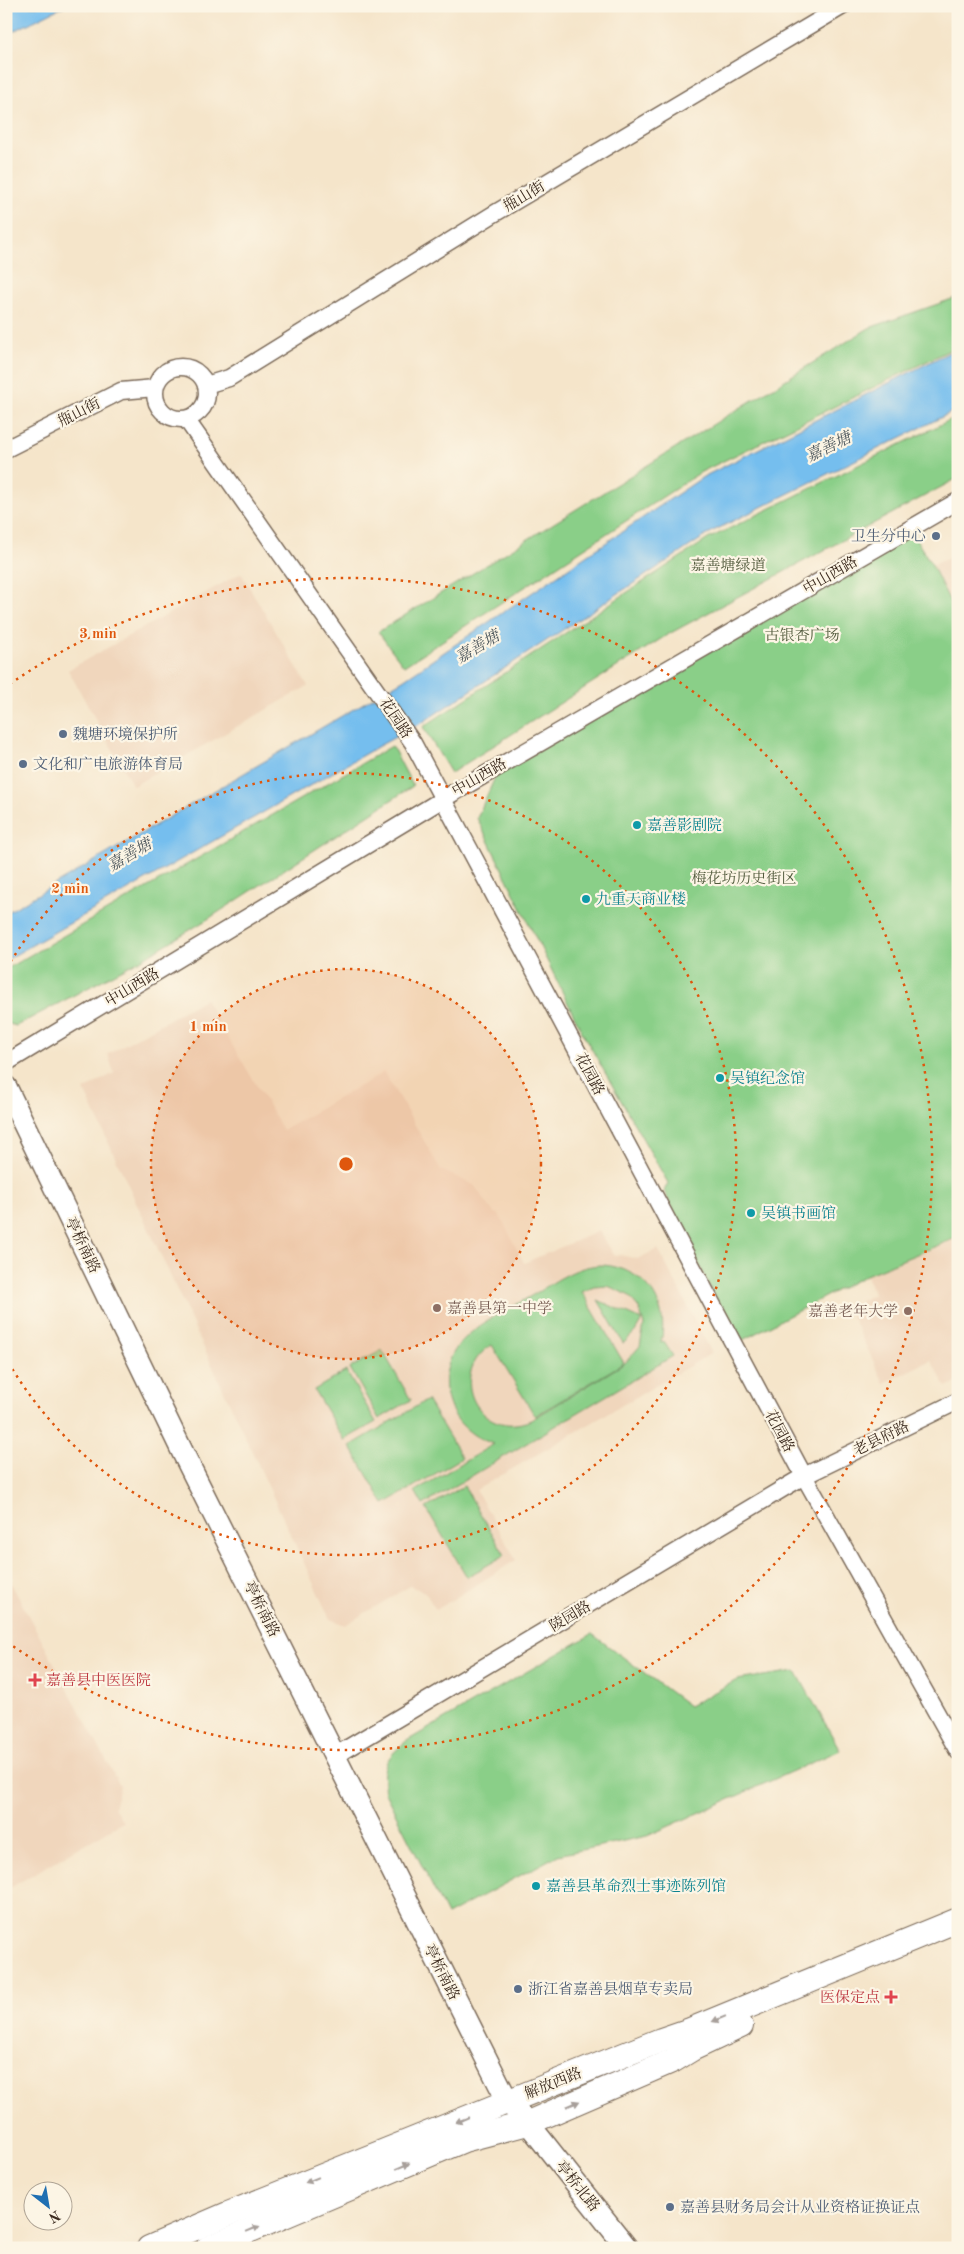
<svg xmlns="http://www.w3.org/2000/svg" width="964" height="2254" font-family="'Old Standard TT','Noto Serif SC',serif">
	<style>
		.built { fill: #f0d6bc }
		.green { fill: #8acf88; stroke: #627c53; fill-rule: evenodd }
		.water { fill: #75beee; stroke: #587486 }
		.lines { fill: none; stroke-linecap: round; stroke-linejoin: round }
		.minor-casing { stroke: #7c6b5a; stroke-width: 19 }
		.tertiary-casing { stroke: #7c6b5a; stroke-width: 24 }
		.secondary-casing { stroke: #7c6b5a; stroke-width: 26 }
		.minor { stroke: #fff; stroke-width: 16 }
		.tertiary { stroke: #fff; stroke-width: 21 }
		.secondary { stroke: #fff; stroke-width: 24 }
		.oneway { fill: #a79f9a }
		.ring { fill: none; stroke: #df570d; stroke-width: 2.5; stroke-dasharray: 2.5 5 }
		.service-dot { fill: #5c6f8a; stroke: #fcf5e5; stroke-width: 2 }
		.culture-dot { fill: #0f9aa8; stroke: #fcf5e5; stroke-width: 2 }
		.education-dot { fill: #8d6e63; stroke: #fcf5e5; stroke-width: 2 }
		.health-dot { fill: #e0444e; stroke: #fcf5e5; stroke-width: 2 }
		.labels { text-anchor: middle; stroke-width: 4.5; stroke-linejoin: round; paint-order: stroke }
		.street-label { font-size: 15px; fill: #3b2a1e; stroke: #fcf5e5 }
		.service-label { font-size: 15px; fill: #4e5e75; stroke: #fcf5e5; text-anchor: start }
		.park-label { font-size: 15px; fill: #535c3e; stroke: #fcf5e5 }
		.culture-label { font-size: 15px; fill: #0d838f; stroke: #fcf5e5; text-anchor: start }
		.education-label { font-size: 15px; fill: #785e54; stroke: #fcf5e5; text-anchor: start }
		.health-label { font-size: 15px; fill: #be3a42; stroke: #fcf5e5; text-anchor: start }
		.water-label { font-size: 16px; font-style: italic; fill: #4c565c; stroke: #fcf5e5 }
		.centre { fill: #df570d; stroke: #fcf5e5; stroke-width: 2.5 }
		.ring-label { font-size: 15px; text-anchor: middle; font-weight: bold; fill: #df570d; stroke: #fcf5e5; stroke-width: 4.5; stroke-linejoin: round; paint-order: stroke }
	</style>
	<rect width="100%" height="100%" fill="#fcf5e5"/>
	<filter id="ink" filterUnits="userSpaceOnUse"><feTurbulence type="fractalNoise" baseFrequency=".02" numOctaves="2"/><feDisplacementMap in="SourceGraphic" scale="10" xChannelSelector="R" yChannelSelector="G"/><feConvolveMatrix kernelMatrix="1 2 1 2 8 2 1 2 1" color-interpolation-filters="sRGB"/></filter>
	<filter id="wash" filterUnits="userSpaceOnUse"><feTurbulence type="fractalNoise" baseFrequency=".0096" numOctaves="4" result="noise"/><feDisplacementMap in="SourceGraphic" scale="20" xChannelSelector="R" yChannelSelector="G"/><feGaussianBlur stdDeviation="1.12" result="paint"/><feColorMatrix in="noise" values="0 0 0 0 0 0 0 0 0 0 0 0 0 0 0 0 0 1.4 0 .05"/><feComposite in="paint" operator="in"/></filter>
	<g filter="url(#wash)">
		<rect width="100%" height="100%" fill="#f5e5ca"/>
		<!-- built -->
		<g class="built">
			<polygon points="958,554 958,618 932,565"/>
			<polygon points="241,573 308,686 133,786 68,670"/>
			<polygon points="205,999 283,1130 384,1072 441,1170 474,1185 494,1213 499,1214 524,1263 599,1231 615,1256 620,1255 637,1259 658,1249 712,1353 476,1490 516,1560 436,1610 425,1592 410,1586 345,1625 330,1619 84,1090 114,1073 108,1054"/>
			<polygon points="958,1237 958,1382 946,1387 931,1360 884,1383 851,1315 865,1308 860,1301 874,1294 866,1275"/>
			<polygon points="6,1574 120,1786 114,1807 123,1822 6,1890"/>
		</g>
		<!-- green -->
		<g class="green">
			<polygon points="958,297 958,346 701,472 404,666 378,632 869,328"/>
			<polygon points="958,416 958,478 667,635 451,773 423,727 708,539"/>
			<polygon points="912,533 932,565 958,618 958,1237 866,1275 741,1341 710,1288 664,1191 668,1183 583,1034 477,818 496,775"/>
			<polygon points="392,746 413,786 208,919 142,959 16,1026 6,1023 6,969"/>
			<path d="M603,1265C644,1268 670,1303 661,1343L664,1342L673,1356L423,1505L415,1491L494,1444C486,1441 477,1438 470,1432C440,1410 437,1365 464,1339C482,1321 509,1309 531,1296C554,1283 575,1265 603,1265ZM608,1286L628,1295L639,1308L644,1325L640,1346L625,1363L531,1420C480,1442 444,1374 492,1345L535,1416L624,1363L582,1292L594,1287Z"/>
			<polygon points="598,1300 642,1320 635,1332 625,1342 623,1343"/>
			<polygon points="382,1350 411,1400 379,1419 350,1368"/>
			<polygon points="346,1371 376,1422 344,1440 314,1390"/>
			<polygon points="427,1400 462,1458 384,1504 350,1446"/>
			<polygon points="464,1486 505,1555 467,1577 426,1508"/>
			<path d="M592,1634L689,1706L737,1680L796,1671L840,1750L647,1836L558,1855L447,1915L385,1793C381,1765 385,1760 405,1742Z"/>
		</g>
		<!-- water -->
		<g class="water">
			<polygon points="6,6 64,6 6,35"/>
			<polygon points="958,348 958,409 713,531 423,722 377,747 6,960 6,913 403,680 703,477"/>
		</g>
	</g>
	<g filter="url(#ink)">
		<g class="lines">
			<!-- minor casing -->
			<g class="minor-casing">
				<g id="minor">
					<circle cx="181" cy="393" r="26"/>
					<polyline points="206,385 229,378 492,215 843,6"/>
					<polyline points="186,419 413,743 804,1476 958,1751"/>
					<polyline points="6,449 121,391 155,388"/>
					<polyline points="6,1063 443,799 958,501"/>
					<polyline points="336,1755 804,1476 958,1401"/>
				</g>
			</g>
			<!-- tertiary casing -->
			<g class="tertiary-casing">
				<polyline id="tertiary" points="6,1087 183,1453 508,2102 528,2123 627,2248"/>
			</g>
			<!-- secondary casing -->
			<g class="secondary-casing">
				<g id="secondary">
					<polyline points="149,2248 228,2214 661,2040 690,2030 958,1920"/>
					<polyline points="208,2248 464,2140 528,2123 674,2060 692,2049 741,2026"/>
				</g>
			</g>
			<!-- minor -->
			<use href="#minor" class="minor"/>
			<!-- tertiary -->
			<use href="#tertiary" class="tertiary"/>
			<!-- secondary -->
			<use href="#secondary" class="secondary"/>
		</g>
		<!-- one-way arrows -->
		<defs><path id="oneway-solid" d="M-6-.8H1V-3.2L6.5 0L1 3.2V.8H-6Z" transform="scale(1.25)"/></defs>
		<g class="oneway">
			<use href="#oneway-solid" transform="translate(719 2019) rotate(158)"/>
			<use href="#oneway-solid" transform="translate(573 2104) rotate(-23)"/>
			<use href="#oneway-solid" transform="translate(462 2120) rotate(158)"/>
			<use href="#oneway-solid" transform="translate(403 2166) rotate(-23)"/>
			<use href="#oneway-solid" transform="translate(312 2180) rotate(158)"/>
			<use href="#oneway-solid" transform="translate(253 2229) rotate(-22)"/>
		</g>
	</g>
	<!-- distance rings -->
	<circle cx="346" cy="1164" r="195" fill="#df570d" fill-opacity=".12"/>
	<g class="ring">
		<circle cx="346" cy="1164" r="195"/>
		<path d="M7 968A391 391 0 1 1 7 1360"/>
		<path d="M10 684A586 586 0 1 1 10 1644"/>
	</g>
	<!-- markers -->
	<g class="service-dot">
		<circle cx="936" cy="536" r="5"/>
		<circle cx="63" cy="734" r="5"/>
		<circle cx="23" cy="764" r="5"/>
		<circle cx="518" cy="1989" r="5"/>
		<circle cx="670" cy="2207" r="5"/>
	</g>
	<g class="culture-dot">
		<circle cx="637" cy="825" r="5"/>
		<circle cx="586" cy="899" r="5"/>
		<circle cx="720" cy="1078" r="5"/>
		<circle cx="751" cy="1213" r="5"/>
		<circle cx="536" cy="1886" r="5"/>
	</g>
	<g class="education-dot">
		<circle cx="437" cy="1308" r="5"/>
		<circle cx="908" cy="1311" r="5"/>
	</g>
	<g class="health-dot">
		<path d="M32.5 1672.5h5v5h5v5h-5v5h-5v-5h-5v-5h5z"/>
		<path d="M888.5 1989.5h5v5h5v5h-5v5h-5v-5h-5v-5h5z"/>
	</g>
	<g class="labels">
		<!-- street labels -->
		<g class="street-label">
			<text transform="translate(524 196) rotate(-31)" y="5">甁山街</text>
			<text transform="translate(79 412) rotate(-27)" y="5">甁山街</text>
			<text transform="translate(830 575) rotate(-30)" y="5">中山西路</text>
			<text transform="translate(396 718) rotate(56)" y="5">花园路</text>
			<text transform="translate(479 777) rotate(-30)" y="5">中山西路</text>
			<text transform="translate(132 987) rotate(-31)" y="5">中山西路</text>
			<text transform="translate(590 1074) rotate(62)" y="5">花园路</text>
			<text transform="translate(83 1245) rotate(64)" y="5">亭桥南路</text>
			<text transform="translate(780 1431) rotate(62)" y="5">花园路</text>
			<text transform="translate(881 1438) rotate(-26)" y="5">老县府路</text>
			<text transform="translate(262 1609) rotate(63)" y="5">亭桥南路</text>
			<text transform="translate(570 1616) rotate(-31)" y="5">陵园路</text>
			<text transform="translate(442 1972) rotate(63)" y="5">亭桥南路</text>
			<text transform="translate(553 2083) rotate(-22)" y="5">解放西路</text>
			<text transform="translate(578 2186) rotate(51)" y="5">亭桥北路</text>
		</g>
		<!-- service labels -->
		<g class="service-label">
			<text x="926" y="541" text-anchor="end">卫生分中心</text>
			<text x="73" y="739">魏塘环境保护所</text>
			<text x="33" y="769">文化和广电旅游体育局</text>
			<text x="528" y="1994">浙江省嘉善县烟草专卖局</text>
			<text x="680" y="2212">嘉善县财务局会计从业资格证换证点</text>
		</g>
		<!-- park labels -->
		<g class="park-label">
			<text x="728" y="570">嘉善塘绿道</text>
			<text x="802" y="640">古银杏广场</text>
			<text x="744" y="883">梅花坊历史街区</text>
		</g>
		<!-- culture labels -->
		<g class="culture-label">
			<text x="647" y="830">嘉善影剧院</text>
			<text x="596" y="904">九重天商业楼</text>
			<text x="730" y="1083">吴镇纪念馆</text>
			<text x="761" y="1218">吴镇书画馆</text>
			<text x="546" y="1891">嘉善县革命烈士事迹陈列馆</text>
		</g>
		<!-- education labels -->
		<g class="education-label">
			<text x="447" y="1313">嘉善县第一中学</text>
			<text x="898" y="1316" text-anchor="end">嘉善老年大学</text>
		</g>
		<!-- health labels -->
		<g class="health-label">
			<text x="46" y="1685">嘉善县中医医院</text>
			<text x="880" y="2002" text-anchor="end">医保定点</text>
		</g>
		<!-- water labels -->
		<g class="water-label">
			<text transform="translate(828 446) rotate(-26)" y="6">嘉善塘</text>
			<text transform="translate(477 646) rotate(-31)" y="6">嘉善塘</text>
			<text transform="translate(129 854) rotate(-31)" y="6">嘉善塘</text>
		</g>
	</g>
	<circle cx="346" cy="1164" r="8" class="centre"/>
	<g class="ring-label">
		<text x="98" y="638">3 min</text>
		<text x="70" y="893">2 min</text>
		<text x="208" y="1031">1 min</text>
	</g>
	<!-- margin -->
	<rect width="964" height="2254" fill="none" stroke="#fcf5e5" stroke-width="25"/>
	<!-- north arrow -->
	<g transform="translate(48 2206) rotate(149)"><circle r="24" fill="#fcf5e5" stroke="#afa495"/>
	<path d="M0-4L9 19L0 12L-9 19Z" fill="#1f6fb2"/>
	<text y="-8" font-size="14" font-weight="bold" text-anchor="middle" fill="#3b2a1e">N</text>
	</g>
</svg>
